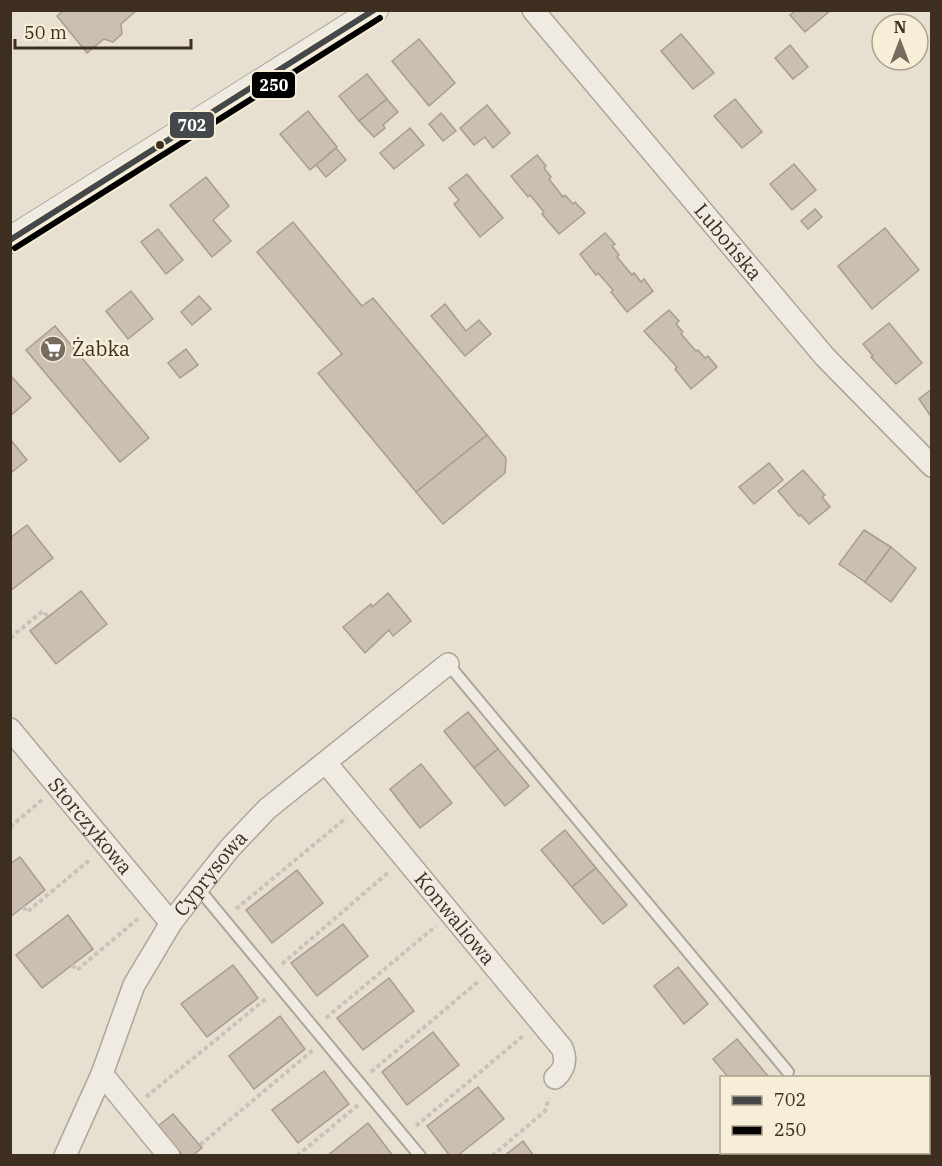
<svg xmlns="http://www.w3.org/2000/svg" width="942" height="1166" font-family="'IBM Plex Serif',serif">
	<style>
		.building { fill: #cbbfb2; stroke: #a89c90; stroke-width: 1.5 }
		.lines { fill: none; stroke-linecap: round; stroke-linejoin: round }
		.service-casing { stroke: #ada599; stroke-width: 14 }
		.minor-casing { stroke: #ada599; stroke-width: 24 }
		.tertiary-casing { stroke: #ada599; stroke-width: 28 }
		.path { stroke: #c8c2b9; stroke-width: 4; stroke-dasharray: 4.5 3; stroke-linecap: butt }
		.service { stroke: #efebe3; stroke-width: 10 }
		.minor { stroke: #efebe3; stroke-width: 21 }
		.tertiary { stroke: #efebe3; stroke-width: 26 }
		.bus-1-casing { stroke: #f7eed8; stroke-width: 10 }
		.bus-2-casing { stroke: #f7eed8; stroke-width: 10 }
		.bus-1 { stroke: #45484a; stroke-width: 6 }
		.bus-2 { stroke: #000; stroke-width: 6 }
		.bus-dot { fill: #3d2e20; stroke: #f7eed8; stroke-width: 2 }
		.labels { text-anchor: middle; stroke-width: 5; stroke-linejoin: round; paint-order: stroke }
		.street-label { font-size: 20px; fill: #3d2e20; stroke: #f7eed8 }
		.poi-label { font-size: 20px; fill: #3d2e20; stroke: #f7eed8; text-anchor: start }
		.line-badge { stroke: #f7eed8; stroke-width: 2 }
		.badge-label { font-size: 16px; text-anchor: middle; font-weight: bold; fill: #fff }
	</style>
	<rect width="100%" height="100%" fill="#e7e0d1"/>
	<!-- building -->
	<g class="building">
		<polygon points="64,10 137,10 121,24 122,34 113,42 104,39 87,53 57,16"/>
		<polygon points="796,10 831,10 805,32 790,15"/>
		<polygon points="681,34 714,73 693,89 661,51"/>
		<polygon points="419,39 455,83 429,106 392,61"/>
		<polygon points="790,45 808,67 793,79 775,58"/>
		<polygon points="367,74 387,99 359,121 339,96"/>
		<polygon points="387,99 398,112 383,125 385,128 374,137 359,121"/>
		<polygon points="735,99 762,132 742,148 714,116"/>
		<polygon points="487,105 510,133 493,148 485,137 474,145 460,128"/>
		<polygon points="308,111 337,147 310,170 280,134"/>
		<polygon points="441,113 456,131 443,141 429,124"/>
		<polygon points="410,128 424,145 394,169 380,153"/>
		<polygon points="336,148 346,160 326,177 316,165"/>
		<polygon points="537,155 546,166 544,168 551,177 549,179 563,197 565,195 573,204 575,202 585,213 559,234 542,214 544,212 530,195 528,197 511,176"/>
		<polygon points="794,164 816,190 792,210 770,184"/>
		<polygon points="467,174 503,218 480,237 454,204 459,200 449,188"/>
		<polygon points="206,177 229,206 213,220 231,241 212,257 170,205"/>
		<polygon points="815,209 822,217 808,229 801,221"/>
		<polygon points="293,222 362,306 373,298 487,435 416,492 318,373 342,354 257,252"/>
		<polygon points="885,228 919,270 872,309 838,266"/>
		<polygon points="158,229 183,260 166,274 141,242"/>
		<polygon points="605,233 615,244 612,246 619,255 617,257 632,275 634,273 641,282 644,279 653,291 627,312 611,292 613,290 598,273 596,275 580,254"/>
		<polygon points="131,291 153,319 128,339 106,311"/>
		<polygon points="199,296 211,309 192,325 181,312"/>
		<polygon points="445,304 466,331 479,320 491,334 465,356 431,316"/>
		<polygon points="669,310 679,321 676,324 683,332 681,334 696,351 698,350 705,358 708,356 717,367 691,389 675,369 677,367 644,331"/>
		<polygon points="889,323 922,363 896,384 871,357 873,356 863,344"/>
		<polygon points="55,326 149,438 120,462 26,350"/>
		<polygon points="186,349 198,365 180,378 168,363"/>
		<polygon points="10,375 31,398 10,416"/>
		<polygon points="932,389 932,418 919,399"/>
		<polygon points="487,435 506,458 505,473 443,524 416,492"/>
		<polygon points="10,439 27,460 12,472 10,470"/>
		<polygon points="769,463 783,480 754,504 739,487"/>
		<polygon points="803,470 825,495 822,497 830,507 809,524 801,515 799,516 778,491"/>
		<polygon points="27,525 53,558 10,591 10,538"/>
		<polygon points="864,530 891,547 865,582 839,564"/>
		<polygon points="891,547 916,568 891,602 865,582"/>
		<polygon points="81,591 107,624 56,664 30,631"/>
		<polygon points="388,593 411,621 393,636 389,630 365,653 343,627 371,604 372,607"/>
		<polygon points="468,712 498,749 474,768 444,731"/>
		<polygon points="498,749 529,786 505,806 474,768"/>
		<polygon points="421,764 452,803 420,828 390,789"/>
		<polygon points="565,830 596,868 572,887 541,850"/>
		<polygon points="20,857 45,890 10,917 10,864"/>
		<polygon points="596,868 627,905 603,924 572,887"/>
		<polygon points="297,870 323,903 272,943 246,910"/>
		<polygon points="68,915 93,949 42,988 16,955"/>
		<polygon points="343,924 368,956 317,996 291,963"/>
		<polygon points="233,965 258,998 207,1037 181,1004"/>
		<polygon points="678,967 708,1004 684,1024 654,986"/>
		<polygon points="389,978 414,1011 363,1050 337,1018"/>
		<polygon points="280,1016 305,1049 254,1089 229,1056"/>
		<polygon points="433,1032 459,1065 407,1105 382,1072"/>
		<polygon points="737,1039 768,1076 766,1078 729,1078 713,1059"/>
		<polygon points="324,1071 349,1104 298,1143 272,1110"/>
		<polygon points="478,1087 504,1119 457,1156 450,1156 427,1126"/>
		<polygon points="173,1114 202,1148 192,1156 183,1156 158,1126"/>
		<polygon points="368,1123 393,1156 327,1156"/>
		<polygon points="523,1141 534,1156 504,1156"/>
	</g>
	<g class="lines">
		<!-- service casing -->
		<g class="service-casing">
			<g id="service">
				<polyline points="448,664 788,1072"/>
				<polyline points="198,888 420,1156"/>
			</g>
		</g>
		<!-- minor casing -->
		<g class="minor-casing">
			<g id="minor">
				<path id="s1" d="M533,10L825,357L932,466"/>
				<path id="s2" d="M10,729L171,923"/>
				<path id="s3" d="M326,763L562,1048C567,1060 565,1069 555,1078"/>
				<polyline points="102,1074 169,1156"/>
				<path id="s4" d="M65,1156L102,1074L134,985L171,923L198,888L230,848L267,809L448,664"/>
			</g>
		</g>
		<!-- tertiary casing -->
		<g class="tertiary-casing">
			<polyline id="tertiary" points="10,240 375,10"/>
		</g>
		<!-- path -->
		<g class="path">
			<polyline points="10,638 43,611 48,617"/>
			<polyline points="10,827 42,800"/>
			<polyline points="23,907 27,912 91,859"/>
			<polyline points="236,909 346,818"/>
			<polyline points="282,964 390,871"/>
			<polyline points="72,965 77,970 140,917"/>
			<polyline points="326,1018 436,926"/>
			<polyline points="371,1072 480,980"/>
			<polyline points="146,1097 268,997"/>
			<polyline points="416,1126 523,1036"/>
			<polyline points="200,1145 313,1050"/>
			<polyline points="297,1156 358,1105"/>
			<polyline points="492,1156 545,1111 549,1098"/>
		</g>
		<!-- service -->
		<use href="#service" class="service"/>
		<!-- minor -->
		<use href="#minor" class="minor"/>
		<!-- tertiary -->
		<use href="#tertiary" class="tertiary"/>
		<!-- bus-1 casing -->
		<g class="bus-1-casing">
			<polyline id="bus-1" points="10,240 374,10"/>
		</g>
		<!-- bus-2 casing -->
		<g class="bus-2-casing">
			<polyline id="bus-2" points="15,248 380,18"/>
		</g>
		<!-- bus-1 -->
		<use href="#bus-1" class="bus-1"/>
		<!-- bus-2 -->
		<use href="#bus-2" class="bus-2"/>
	</g>
	<!-- icons -->
	<defs>
		<g id="supermarket-disc" transform="scale(1.35)"><circle r="9.5" fill="#786c5e" stroke="#f7eed8"/><path d="M-6-5.5h2.5l.6 2H6L4.5 2H-2.5L-4.4-4H-6ZM-1.5 3.2a1.3 1.3 0 1 0 .1 0ZM3 3.2a1.3 1.3 0 1 0 .1 0Z" fill="#fff"/></g>
	</defs>
	<g fill-rule="evenodd">
		<use href="#supermarket-disc" x="53" y="349"/>
	</g>
	<!-- markers -->
	<circle class="bus-dot" cx="160" cy="145" r="5"/>
	<g class="labels">
		<!-- street labels -->
		<g class="street-label">
			<text dy="7" stroke="none"><textPath href="#s1" startOffset="303">Lubońska</textPath></text>
			<text dy="7" stroke="none"><textPath href="#s2" startOffset="126">Storczykowa</textPath></text>
			<text dy="7" stroke="none"><textPath href="#s4" startOffset="320">Cyprysowa</textPath></text>
			<text dy="7" stroke="none"><textPath href="#s3" startOffset="202">Konwaliowa</textPath></text>
		</g>
		<!-- poi labels -->
		<g class="poi-label">
			<text x="72" y="356">Żabka</text>
		</g>
	</g>
	<g class="line-badge">
		<rect x="251" y="71" width="45" height="28" rx="6" fill="#000"/>
		<rect x="169" y="111" width="46" height="28" rx="6" fill="#45484a"/>
	</g>
	<g class="badge-label">
		<text x="274" y="91">250</text>
		<text x="192" y="131">702</text>
	</g>
	<!-- border -->
	<rect width="942" height="1166" fill="none" stroke="#3d2e20" stroke-width="24"/>
	<!-- legend -->
	<rect x="720" y="1076" width="210" height="78" fill="#f7eed8" stroke="#ada18e" stroke-width="1.5"/>
	<rect x="732" y="1096" width="30" height="9" fill="#45484a" stroke="#ada18e" stroke-width="1.5"/>
	<text x="774" y="1106" font-size="18" fill="#3d2e20">702</text>
	<rect x="732" y="1126" width="30" height="9" fill="#000000" stroke="#ada18e" stroke-width="1.5"/>
	<text x="774" y="1136" font-size="18" fill="#3d2e20">250</text>
	<!-- north arrow -->
	<g transform="translate(900 42)"><circle r="28" fill="#f7eed8" stroke="#ada18e" stroke-width="1.5"/>
	<path d="M0-4.5L10 22L0 15L-10 22Z" fill="#786c5e"/>
	<text y="-9" font-size="16" font-weight="bold" text-anchor="middle" fill="#3d2e20">N</text>
	</g>
	<!-- scale -->
	<path d="M15 39v9h176v-9" fill="none" stroke="#3d2e20" stroke-width="3"/>
	<text x="24" y="39" font-size="18" fill="#3d2e20" stroke="#f7eed8" stroke-width="4.5" paint-order="stroke">50 m</text>
</svg>
